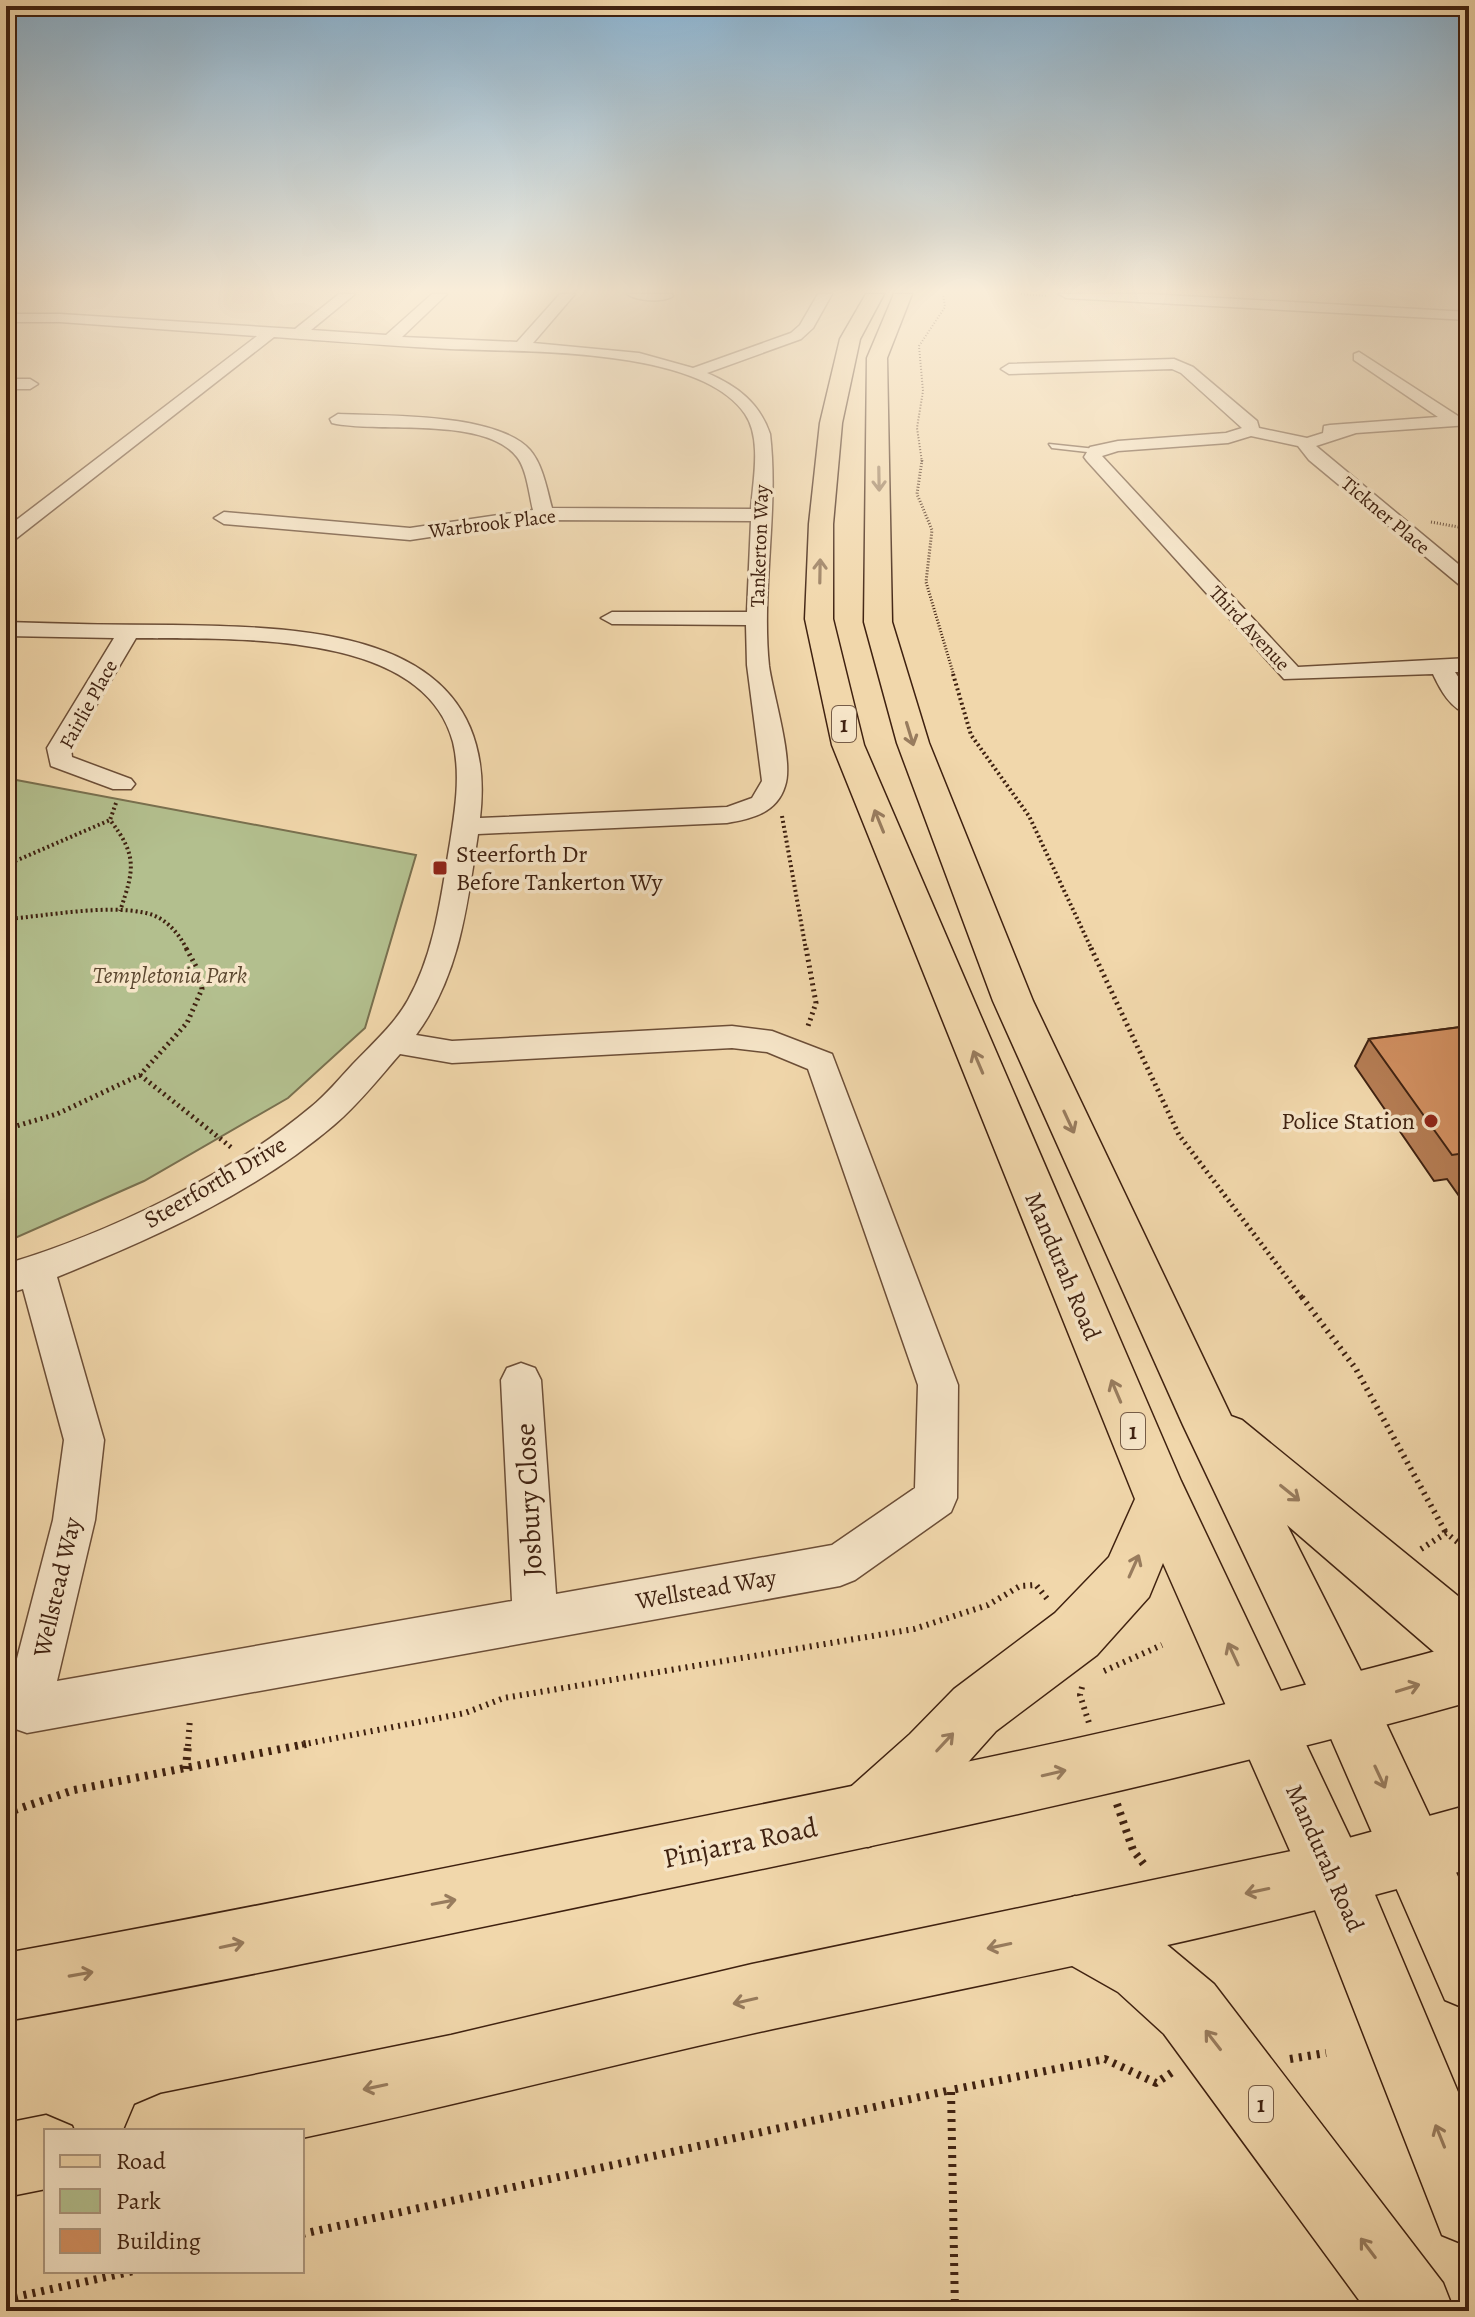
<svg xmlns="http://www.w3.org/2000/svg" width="1475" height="2317" font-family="Alegreya,serif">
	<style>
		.green { fill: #b3bf8e; stroke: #79704f; stroke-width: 2 }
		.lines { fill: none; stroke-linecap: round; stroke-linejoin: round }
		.lane-casing { stroke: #6c4e37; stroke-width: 3 }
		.street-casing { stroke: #6c4e37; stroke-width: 3 }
		.primary-casing { stroke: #3f2110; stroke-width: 3 }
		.highway-casing { stroke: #3f2110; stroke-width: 3 }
		.path-far5 { stroke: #3f2110; stroke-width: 2; stroke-dasharray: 1 2; stroke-linecap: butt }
		.path-far4 { stroke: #3f2110; stroke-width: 3; stroke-dasharray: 1 2; stroke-linecap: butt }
		.path-far3 { stroke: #3f2110; stroke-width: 4; stroke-dasharray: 2 3; stroke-linecap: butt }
		.path-far2 { stroke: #3f2110; stroke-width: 5; stroke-dasharray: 2 4; stroke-linecap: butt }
		.path-far1 { stroke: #3f2110; stroke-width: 6; stroke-dasharray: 2 5; stroke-linecap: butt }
		.path { stroke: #3f2110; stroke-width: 8; stroke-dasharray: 3 6; stroke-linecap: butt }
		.lane { fill: #f6e5c8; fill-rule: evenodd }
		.street { fill: #f6e5c8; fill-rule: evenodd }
		.primary { fill: #f1d7ab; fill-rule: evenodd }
		.highway { fill: #f1d7ab; fill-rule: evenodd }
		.wall { fill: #b67d54; stroke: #3f2110; stroke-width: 2 }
		.building { fill: #d49162; stroke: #3f2110; stroke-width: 2 }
		.oneway { stroke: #987c5e }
		.poi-dot { fill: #8f2418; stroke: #f6e5c8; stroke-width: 3 }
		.labels { text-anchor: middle; stroke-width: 7; stroke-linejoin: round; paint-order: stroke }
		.far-street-label { font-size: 20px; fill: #3f2110; stroke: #f6e5c8 }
		.shield { fill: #f6e5c8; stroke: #765c47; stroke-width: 2 }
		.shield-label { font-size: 22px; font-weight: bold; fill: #3f2110 }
		.poi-label { font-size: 24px; fill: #3f2110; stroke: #f6e5c8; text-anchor: start }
		.park-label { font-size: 24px; font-style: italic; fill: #5c4830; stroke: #f6e5c8 }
		.street-label { font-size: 24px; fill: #3f2110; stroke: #f6e5c8 }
		.near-street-label { font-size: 28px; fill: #3f2110; stroke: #f6e5c8 }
	</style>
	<rect width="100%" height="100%" fill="#f1d7ab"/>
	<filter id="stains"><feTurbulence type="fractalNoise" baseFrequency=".0025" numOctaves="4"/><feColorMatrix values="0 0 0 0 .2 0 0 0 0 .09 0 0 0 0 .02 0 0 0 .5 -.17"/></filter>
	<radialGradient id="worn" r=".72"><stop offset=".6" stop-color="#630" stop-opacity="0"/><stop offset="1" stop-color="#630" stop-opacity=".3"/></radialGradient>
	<!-- green -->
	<polygon class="green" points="11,779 416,855 365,1028 288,1098 144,1181 6,1242 6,782"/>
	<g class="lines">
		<!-- lane casing -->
		<g class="lane-casing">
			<polygon id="lane" points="1049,444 1096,449 1100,451 1096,453 1052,448"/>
		</g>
		<!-- street casing -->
		<g class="street-casing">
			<g id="street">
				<path d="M339,294H355L311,330L386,335L432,294H447L402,337L517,342L560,294H575L533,343L639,353L693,368L791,333L800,325L818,294H832L813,328L801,339L707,373C737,386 759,402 770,434C779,510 761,589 769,666C773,695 794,761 785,786C777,813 751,819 727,823L478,834C467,906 460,975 416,1035L452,1041L732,1026L772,1031L832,1054L958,1385L957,1498L951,1512L855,1580L840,1586L27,1733L10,1727L6,1716V1701L53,1520L64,1440L23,1289L6,1294V1264C107,1234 230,1175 311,1107C326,1095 339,1079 353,1064C372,1044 394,1025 408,1000C435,952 441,896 450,843C455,811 461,775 453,742C423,627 226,640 136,638L71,748L72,757L131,779L135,784L131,789H113L51,766L47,748L114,638L6,636V622C61,624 116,625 171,625C307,627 502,629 480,818L727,807L752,798L762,781L747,665L746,625L612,624L601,618L612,612H747L751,521L544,520L410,540L224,524L214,518L224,512L410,528L533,510C529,494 527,470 517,457C484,415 379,434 332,423L330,419L338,414C386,416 497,413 530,450C543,465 547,490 552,508L751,509C753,480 762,439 745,414C700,347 522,352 450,349C391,346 333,341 274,337L13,541L6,543V528L257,336L60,322H6V314H60L295,329ZM732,1048L767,1052L808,1069L918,1385L915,1488L832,1545L556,1594L541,1380L535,1368L521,1363L507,1368L501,1380L512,1601L57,1681L95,1520L104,1440L57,1277C154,1238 253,1194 334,1125C358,1105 379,1078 400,1054L452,1063Z"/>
				<path d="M627,294H672L673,296C663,303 637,301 627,294Z"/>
				<polygon points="1059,294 1148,294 1469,312 1469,320 1066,298"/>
				<path d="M1359,352L1458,416L1469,415V425L1356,433L1316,446L1469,573V589L1462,587L1309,460L1298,446L1251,436L1228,443L1118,451L1102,456L1298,667L1469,658V672H1455L1469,693V714C1451,710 1440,689 1433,674L1284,679L1087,461L1084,457L1090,447L1118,441L1226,433L1242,428L1181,373L1172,369L1009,374L1001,369L1009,364L1174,359L1193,367L1257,421L1259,428L1307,438L1323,433L1324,426L1330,425L1438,417L1354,360V354Z"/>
				<polygon points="6,379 30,379 38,384 30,389 6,389"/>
			</g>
		</g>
		<!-- primary casing -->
		<g class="primary-casing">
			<g id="primary">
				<path d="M1469,1642V1702C1201,1777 928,1835 655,1891C439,1936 223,1982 6,2021V1953C223,1914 439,1869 655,1826C928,1771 1201,1716 1469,1642Z"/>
				<path d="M1469,1805V1869C1240,1935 1006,1979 773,2029C616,2063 460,2105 302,2138V2131H124L135,2105L161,2094L451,2035L752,1964L1334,1842Z"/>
				<polygon points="46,2115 72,2126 74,2131 46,2131 46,2189 6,2197 6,2123"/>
			</g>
		</g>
		<!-- highway casing -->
		<g class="highway-casing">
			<g id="highway">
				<polygon points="866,294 884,294 860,339 842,423 833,524 833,619 864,745 1181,1481 1357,1852 1469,2118 1469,2246 1442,2235 1306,1887 1163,1563 1149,1597 1097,1655 996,1731 954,1778 891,1838 868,1847 845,1838 836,1815 845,1792 910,1734 954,1689 1055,1613 1109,1557 1135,1499 832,745 805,619 809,524 820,423 840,339"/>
				<polygon points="894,294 912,294 887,358 892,622 929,743 1033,1001 1231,1416 1242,1420 1469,1605 1469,1672 1448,1664 1287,1525 1368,1685 1469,1900 1469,2010 1445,2000 1326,1727 1183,1425 993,1001 897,743 864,622 867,358"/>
				<polygon points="1075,1896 1166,1944 1214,1984 1443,2283 1454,2311 1367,2311 1164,2034 1118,1992 1051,1954 1041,1930 1051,1906"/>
			</g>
		</g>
		<!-- path-far5 -->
		<g class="path-far5">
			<polyline points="1021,294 1048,296"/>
			<polyline points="922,462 917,428 923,391 919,346 945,307 943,294"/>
		</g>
		<!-- path-far4 -->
		<g class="path-far4">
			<polyline points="922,460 917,494 932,530 926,582 954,676"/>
			<polyline points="1431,522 1469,529"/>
		</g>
		<!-- path-far3 -->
		<g class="path-far3">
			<polyline points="953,674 971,735 1029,816 1092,950"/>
			<path d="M116,803L110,820C138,856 134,870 120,911"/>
			<polyline points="782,816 806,950"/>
			<polyline points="6,865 110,820"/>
			<path d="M6,919C48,916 105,904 146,913C165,917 179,933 187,950"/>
		</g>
		<!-- path-far2 -->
		<g class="path-far2">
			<polyline points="806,948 816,1003 807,1029"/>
			<polyline points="1091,948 1179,1135 1303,1299"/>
			<polyline points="140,1075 232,1148"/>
			<polyline points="6,1129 57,1114 140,1075 187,1023 202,989 199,972 186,948"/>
		</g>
		<!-- path-far1 -->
		<g class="path-far1">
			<polyline points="1302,1297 1356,1369 1446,1533"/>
			<polyline points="1421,1549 1446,1533 1469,1551"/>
			<polyline points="1104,1671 1162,1645"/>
			<polyline points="1082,1687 1080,1695 1089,1723"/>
			<polyline points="188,1746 190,1718"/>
			<polyline points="295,1746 465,1713 504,1698 914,1629 988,1605 1020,1586 1036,1585 1049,1601"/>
		</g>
		<!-- path -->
		<g class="path">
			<polyline points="186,1769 188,1744"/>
			<polyline points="1117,1804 1133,1850 1146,1867"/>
			<polyline points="6,1813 74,1790 306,1744"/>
			<polyline points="1290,2059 1326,2053"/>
			<polyline points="302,2234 951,2090"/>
			<polyline points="6,2299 134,2271"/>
			<polyline points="955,2311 951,2090 1105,2059 1156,2083 1174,2071"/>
		</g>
		<!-- lane -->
		<use href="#lane" class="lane"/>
		<!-- street -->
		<use href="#street" class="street"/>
		<!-- primary -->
		<use href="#primary" class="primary"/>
		<!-- highway -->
		<use href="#highway" class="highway"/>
	</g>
	<!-- wall -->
	<polygon class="wall" points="1469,1026 1469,1210 1447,1179 1434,1181 1355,1066 1369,1039"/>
	<!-- building -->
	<polygon class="building" points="1469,1026 1469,1158 1465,1153 1452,1155 1369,1039"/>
	<!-- one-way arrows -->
	<defs><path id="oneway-shaft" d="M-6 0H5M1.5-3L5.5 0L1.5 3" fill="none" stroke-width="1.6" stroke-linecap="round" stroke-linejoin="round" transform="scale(2)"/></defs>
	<g class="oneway">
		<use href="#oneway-shaft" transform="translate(879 479) rotate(89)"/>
		<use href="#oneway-shaft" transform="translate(820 571) rotate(-89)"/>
		<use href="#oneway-shaft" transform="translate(910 734) rotate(73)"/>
		<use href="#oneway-shaft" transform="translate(879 821) rotate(-112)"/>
		<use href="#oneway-shaft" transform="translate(978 1062) rotate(-113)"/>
		<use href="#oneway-shaft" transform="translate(1069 1122) rotate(65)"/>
		<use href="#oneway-shaft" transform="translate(1116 1391) rotate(-113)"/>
		<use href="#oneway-shaft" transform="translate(1290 1493) rotate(39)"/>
		<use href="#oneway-shaft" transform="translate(1134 1566) rotate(-66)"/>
		<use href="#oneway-shaft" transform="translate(1233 1654) rotate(-115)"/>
		<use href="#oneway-shaft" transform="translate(1408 1688) rotate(-17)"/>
		<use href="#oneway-shaft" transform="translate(945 1742) rotate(-47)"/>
		<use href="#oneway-shaft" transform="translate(1054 1773) rotate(-13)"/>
		<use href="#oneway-shaft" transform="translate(1380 1777) rotate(65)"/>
		<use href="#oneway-shaft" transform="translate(1257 1891) rotate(168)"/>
		<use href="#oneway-shaft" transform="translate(444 1902) rotate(-11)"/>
		<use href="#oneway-shaft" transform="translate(232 1945) rotate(-12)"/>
		<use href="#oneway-shaft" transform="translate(999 1946) rotate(168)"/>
		<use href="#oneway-shaft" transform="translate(81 1974) rotate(-10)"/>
		<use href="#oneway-shaft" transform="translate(745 2001) rotate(167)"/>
		<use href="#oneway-shaft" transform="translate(1213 2040) rotate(-128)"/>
		<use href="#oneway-shaft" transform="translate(375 2087) rotate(168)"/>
		<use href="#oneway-shaft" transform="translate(1440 2136) rotate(-112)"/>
		<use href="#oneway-shaft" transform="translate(1368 2248) rotate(-127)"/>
	</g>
	<!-- sky -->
	<linearGradient id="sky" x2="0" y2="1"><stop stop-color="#8bb5d4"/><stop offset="0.47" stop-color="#f9edd9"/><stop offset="1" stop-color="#f9edd9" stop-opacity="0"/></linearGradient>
	<rect width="1475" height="619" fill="url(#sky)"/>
	<!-- markers -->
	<g class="poi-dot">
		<rect x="432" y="860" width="16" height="16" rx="4"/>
		<circle cx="1431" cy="1121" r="8"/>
	</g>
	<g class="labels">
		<!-- far-street labels -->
		<g class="far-street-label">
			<text transform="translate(1386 515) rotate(40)" y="7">Tickner Place</text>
			<text transform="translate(492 523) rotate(-7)" y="7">Warbrook Place</text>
			<text transform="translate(759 546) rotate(-88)" y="7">Tankerton Way</text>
			<text transform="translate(1250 628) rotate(47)" y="7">Third Avenue</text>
			<text transform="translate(88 704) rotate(-61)" y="7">Fairlie Place</text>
		</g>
		<!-- shield labels -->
		<g class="shield">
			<rect x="832" y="706" width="24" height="36" rx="6"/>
			<rect x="1121" y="1413" width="24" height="36" rx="6"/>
			<rect x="1249" y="2086" width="24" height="36" rx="6"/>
		</g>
		<g class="shield-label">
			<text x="844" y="732">1</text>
			<text x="1133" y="1439">1</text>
			<text x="1261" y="2112">1</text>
		</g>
		<!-- poi labels -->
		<g class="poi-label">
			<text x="456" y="862">Steerforth Dr<tspan x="456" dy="28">Before Tankerton Wy</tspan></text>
			<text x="1415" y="1129" text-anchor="end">Police Station</text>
		</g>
		<!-- park labels -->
		<g class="park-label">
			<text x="170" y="983">Templetonia Park</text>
		</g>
		<!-- street labels -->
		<g class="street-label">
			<text transform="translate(215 1182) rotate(-30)" y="8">Steerforth Drive</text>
			<text transform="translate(1063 1266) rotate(67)" y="8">Mandurah Road</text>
			<text transform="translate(57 1587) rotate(-77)" y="8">Wellstead Way</text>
			<text transform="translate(706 1589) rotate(-10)" y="8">Wellstead Way</text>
			<text transform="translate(1325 1858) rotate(66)" y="8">Mandurah Road</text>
		</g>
		<!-- near-street labels -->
		<g class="near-street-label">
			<text transform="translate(528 1500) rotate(-93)" y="10">Josbury Close</text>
			<text transform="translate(740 1842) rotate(-12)" y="10">Pinjarra Road</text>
		</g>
	</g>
	<!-- margin -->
	<rect width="1475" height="2317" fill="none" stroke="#f1d7ab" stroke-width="32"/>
	<rect x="8" y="8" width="1459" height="2301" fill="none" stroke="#3f2110" stroke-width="4"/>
	<rect x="16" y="16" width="1443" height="2285" fill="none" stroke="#3f2110" stroke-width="2"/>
	<!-- legend -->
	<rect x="44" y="2129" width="260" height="144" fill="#f6e5c8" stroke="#ad977e" stroke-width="2"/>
	<rect x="60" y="2155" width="40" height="12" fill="#f1d7ab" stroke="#ad977e" stroke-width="2"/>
	<text x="116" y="2169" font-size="24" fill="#3f2110">Road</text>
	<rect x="60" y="2189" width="40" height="24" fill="#b3bf8e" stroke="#ad977e" stroke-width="2"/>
	<text x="116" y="2209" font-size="24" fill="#3f2110">Park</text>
	<rect x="60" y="2229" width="40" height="24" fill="#d49162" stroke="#ad977e" stroke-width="2"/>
	<text x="116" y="2249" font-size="24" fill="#3f2110">Building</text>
	<rect width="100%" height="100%" filter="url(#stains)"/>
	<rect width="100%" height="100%" fill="url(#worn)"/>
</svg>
